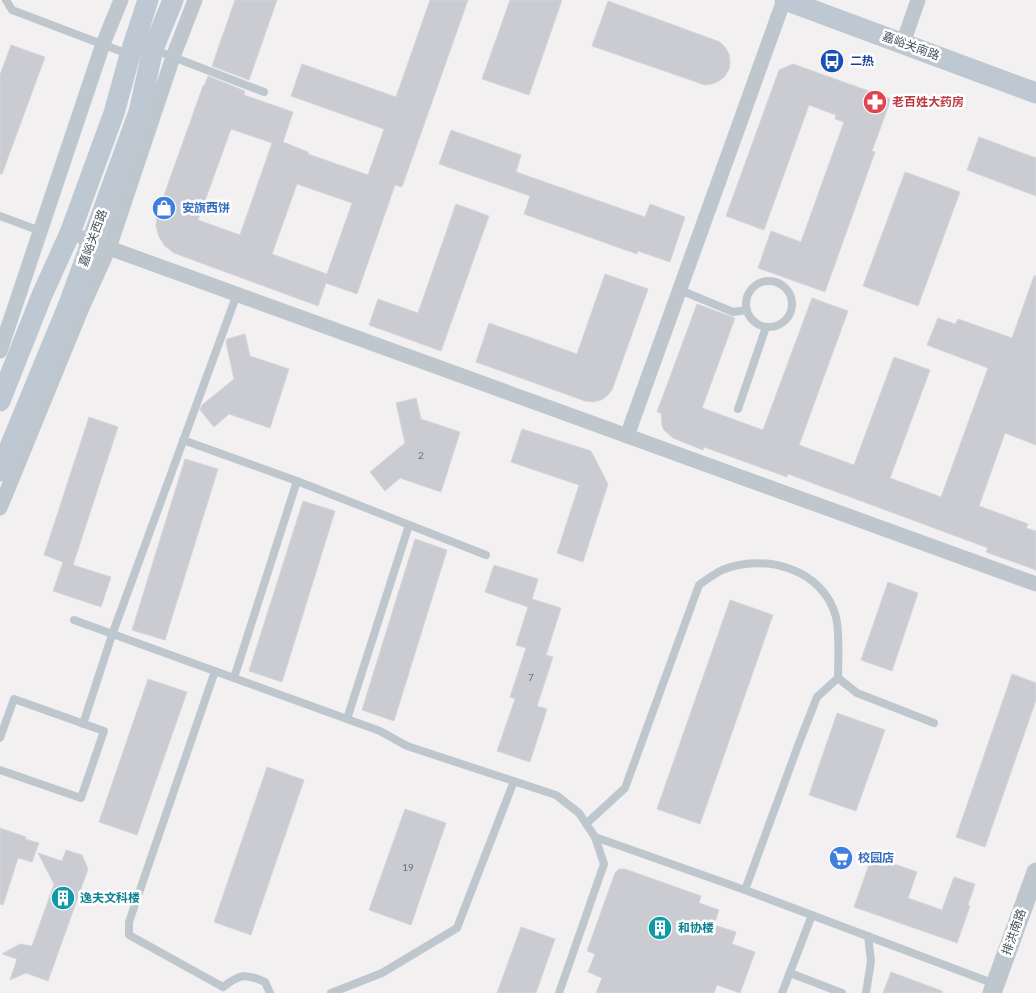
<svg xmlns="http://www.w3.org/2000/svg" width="1036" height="993" font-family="Lato,'Noto Sans SC',sans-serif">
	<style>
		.building { fill: #caccd2; stroke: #d4d6db; fill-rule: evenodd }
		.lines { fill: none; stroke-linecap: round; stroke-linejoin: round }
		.service { stroke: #bec7ce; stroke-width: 8 }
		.minor { stroke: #bec7ce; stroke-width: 15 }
		.tertiary { stroke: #bec7ce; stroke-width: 19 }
		.secondary { stroke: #bec8d2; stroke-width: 21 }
		.labels { text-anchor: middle; stroke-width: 5; stroke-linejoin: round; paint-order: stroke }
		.number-label { font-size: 10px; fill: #68717a }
		.street-label { font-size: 12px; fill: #48535c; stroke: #fff }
		.transit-label { font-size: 12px; font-weight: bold; fill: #164399; stroke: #fff; text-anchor: start }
		.health-label { font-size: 12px; font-weight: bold; fill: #be3a42; stroke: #fff; text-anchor: start }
		.shop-label { font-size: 12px; font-weight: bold; fill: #366cbe; stroke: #fff; text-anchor: start }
		.culture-label { font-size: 12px; font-weight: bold; fill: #0d838f; stroke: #fff; text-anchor: start }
	</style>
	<rect width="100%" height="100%" fill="#f2f0f0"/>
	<!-- building -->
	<g class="building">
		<polygon points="235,0 277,0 249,80 212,66"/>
		<path d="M430,0H468L402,187L395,185L357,294L326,283L318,306L174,253L165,246L159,237L156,226L157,215L203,86H204L208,76L245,91L244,95L293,112L283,142L308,152V154L368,175L384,129L291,96L302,64L396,97ZM231,129L272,143L240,235L198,220ZM297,184L352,203L327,274L272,254Z"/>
		<polygon points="510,0 562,0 529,95 482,79"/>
		<polygon points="608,1 720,42 725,47 729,54 730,62 729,69 725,76 719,81 712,84 705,85 592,46"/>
		<polygon points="11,45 45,57 2,174 0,174 0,75"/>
		<polygon points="793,64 891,99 872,151 875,152 825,292 758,268 771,231 801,242 844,122 835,119 836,115 809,105 764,230 726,216 779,70"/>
		<polygon points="451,130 521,155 516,172 645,217 650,204 685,217 670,262 638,251 637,254 524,214 530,196 439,164"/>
		<polygon points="979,137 1036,158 1036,196 967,170"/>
		<polygon points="905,172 960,192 918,306 863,286"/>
		<polygon points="456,204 489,216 441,351 369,325 378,299 418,313"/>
		<polygon points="605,274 648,289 612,390 607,396 601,400 593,402 585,401 476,362 489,323 577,354"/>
		<polygon points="1034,276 1036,276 1036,445 1005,433 979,506 1028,524 1026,528 1036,531 1036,570 986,552 988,548 788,474 787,477 704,447 703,450 673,438 664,430 662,425 661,413 657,412 697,304 735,318 702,408 763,430 812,298 848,311 799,445 854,465 894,357 930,370 890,478 941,497 988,368 927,345 938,318 955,324 958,319 1012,338"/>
		<polygon points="245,334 250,356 289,369 270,428 229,414 214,427 200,410 202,405 234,379 226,342 227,339"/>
		<polygon points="416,398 421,419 460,432 441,492 400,478 385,491 370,472 405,443 396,403"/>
		<polygon points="89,417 118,427 73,565 111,577 101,607 53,591 63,562 44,555"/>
		<polygon points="522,429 591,451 608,484 583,562 557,553 579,485 511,462"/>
		<polygon points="185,459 218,469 165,640 132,630"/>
		<polygon points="303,501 335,511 282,682 249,671"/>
		<polygon points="415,539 447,550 394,721 362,710"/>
		<polygon points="494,565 538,579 532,599 561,608 546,655 553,657 537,706 547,709 530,762 497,751 515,699 510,697 526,648 516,645 528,607 485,592"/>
		<polygon points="888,582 918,593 892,671 861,660"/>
		<polygon points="730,600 773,615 700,824 657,809"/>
		<polygon points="1012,674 1036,683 1036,700 985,847 956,837"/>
		<polygon points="148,679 187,692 137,835 99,822"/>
		<polygon points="837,713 885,730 856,811 809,795"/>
		<polygon points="267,767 304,780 251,935 214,922"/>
		<polygon points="405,809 446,823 411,925 369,910"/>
		<polygon points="0,828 26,837 25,839 39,843 32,862 18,858 3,905 0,904"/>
		<polygon points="66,850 82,855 88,869 48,981 26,973 10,980 17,959 2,954 20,944 32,946 54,884 38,853 62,861"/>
		<polygon points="872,856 917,872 908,898 942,910 954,877 975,884 968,905 970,906 957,943 854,907"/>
		<polygon points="619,869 625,869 701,896 699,903 719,910 714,925 736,932 732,944 755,952 740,993 717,985 714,993 596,993 602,978 588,972 595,954 587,951 615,873"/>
		<polygon points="521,927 555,939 536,993 497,993"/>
		<polygon points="891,972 942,991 942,993 883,993"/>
	</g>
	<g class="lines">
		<!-- service -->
		<g class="service">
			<polyline points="6,0 12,10 128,54"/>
			<polyline points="155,50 264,92"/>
			<polyline points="0,216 40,231"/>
			<circle cx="769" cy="304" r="23"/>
			<polyline points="680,290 733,312 747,310"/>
			<polyline points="738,409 766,327"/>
			<polyline points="183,440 297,481 486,555"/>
			<polyline points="74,620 380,731 407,746 556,795 579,813 595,837 604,864 559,993"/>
			<polyline points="215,671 129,922 129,935 223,987"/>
			<polyline points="234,678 297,481"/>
			<polyline points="838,678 857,693 934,723"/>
			<polyline points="347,719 409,525"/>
			<polyline points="83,724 112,635 237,294"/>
			<polyline points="0,738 14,699 104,731 81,798 0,770"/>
			<path d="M586,824L625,788L699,585C706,580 714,574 722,570C764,553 823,568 836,617C840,633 838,661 838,678L817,697L799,743L745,890L595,837"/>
			<polyline points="745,890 995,984"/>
			<polyline points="790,973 842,993"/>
			<path d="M223,987C240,974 245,973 265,982L270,993"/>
			<polyline points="331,993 382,973 457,928 514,781"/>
			<polyline points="782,993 812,915"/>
			<polyline points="866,993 871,961 868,936"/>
		</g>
		<!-- minor -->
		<g class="minor">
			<polyline points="903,43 918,0"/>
			<polyline points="83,238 109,248 1036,584"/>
			<polyline points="0,351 103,44 121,0"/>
			<polyline points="627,436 784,0"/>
			<polyline points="0,508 82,308 109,248 173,57 195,0"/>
		</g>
		<!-- tertiary -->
		<polyline class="tertiary" points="992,993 1036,872"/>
		<!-- secondary -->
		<g class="secondary">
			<polyline points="785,0 1036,93"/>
			<polyline points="0,401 42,295 70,233 114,113 130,55 148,0"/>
			<polyline points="0,471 69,304 92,241 139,112 153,49 173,0"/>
		</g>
	</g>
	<!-- icons -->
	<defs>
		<g id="bus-disc" transform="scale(1.25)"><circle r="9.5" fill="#1a4fb4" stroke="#fff"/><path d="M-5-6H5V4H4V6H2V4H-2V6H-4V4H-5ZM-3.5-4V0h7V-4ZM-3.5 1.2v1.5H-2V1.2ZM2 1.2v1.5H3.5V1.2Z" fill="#fff"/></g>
		<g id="pharmacy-disc" transform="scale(1.25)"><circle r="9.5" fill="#e0444e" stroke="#fff"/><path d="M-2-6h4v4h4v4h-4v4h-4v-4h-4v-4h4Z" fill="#fff"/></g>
		<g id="shop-disc" transform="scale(1.25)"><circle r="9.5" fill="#3f7fe0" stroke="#fff"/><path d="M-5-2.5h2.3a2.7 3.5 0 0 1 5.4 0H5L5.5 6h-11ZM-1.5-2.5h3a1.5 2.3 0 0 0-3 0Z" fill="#fff"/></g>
		<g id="supermarket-disc" transform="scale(1.25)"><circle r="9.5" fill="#3f7fe0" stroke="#fff"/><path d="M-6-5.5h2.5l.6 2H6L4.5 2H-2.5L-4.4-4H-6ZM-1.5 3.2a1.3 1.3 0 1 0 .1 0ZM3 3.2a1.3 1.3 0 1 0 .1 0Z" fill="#fff"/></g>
		<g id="building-disc" transform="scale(1.25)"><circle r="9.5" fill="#0f9aa8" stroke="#fff"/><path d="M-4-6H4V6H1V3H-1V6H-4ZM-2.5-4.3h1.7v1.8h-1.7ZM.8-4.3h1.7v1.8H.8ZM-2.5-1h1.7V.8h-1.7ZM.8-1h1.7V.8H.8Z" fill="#fff"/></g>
	</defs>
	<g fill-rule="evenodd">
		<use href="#bus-disc" x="832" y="61"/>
		<use href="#pharmacy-disc" x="875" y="102"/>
		<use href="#shop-disc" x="164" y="208"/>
		<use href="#supermarket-disc" x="841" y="858"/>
		<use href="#building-disc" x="63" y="898"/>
		<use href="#building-disc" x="660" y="928"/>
	</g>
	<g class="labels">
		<!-- number labels -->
		<g class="number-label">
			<text x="421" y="459">2</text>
			<text x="531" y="681">7</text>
			<text x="408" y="871">19</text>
		</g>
		<!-- street labels -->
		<g class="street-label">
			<text transform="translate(911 46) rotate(20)" y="4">嘉峪关南路</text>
			<text transform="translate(93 238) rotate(-70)" y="4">嘉峪关西路</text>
			<text transform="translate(1014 932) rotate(-70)" y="4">排洪南路</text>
		</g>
		<!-- transit labels -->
		<g class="transit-label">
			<text x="850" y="65">二热</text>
		</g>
		<!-- health labels -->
		<g class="health-label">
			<text x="892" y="106">老百姓大药房</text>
		</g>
		<!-- shop labels -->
		<g class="shop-label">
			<text x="182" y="212">安旗西饼</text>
			<text x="858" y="862">校园店</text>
		</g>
		<!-- culture labels -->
		<g class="culture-label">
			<text x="80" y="902">逸夫文科楼</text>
			<text x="678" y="932">和协楼</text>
		</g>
	</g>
</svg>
